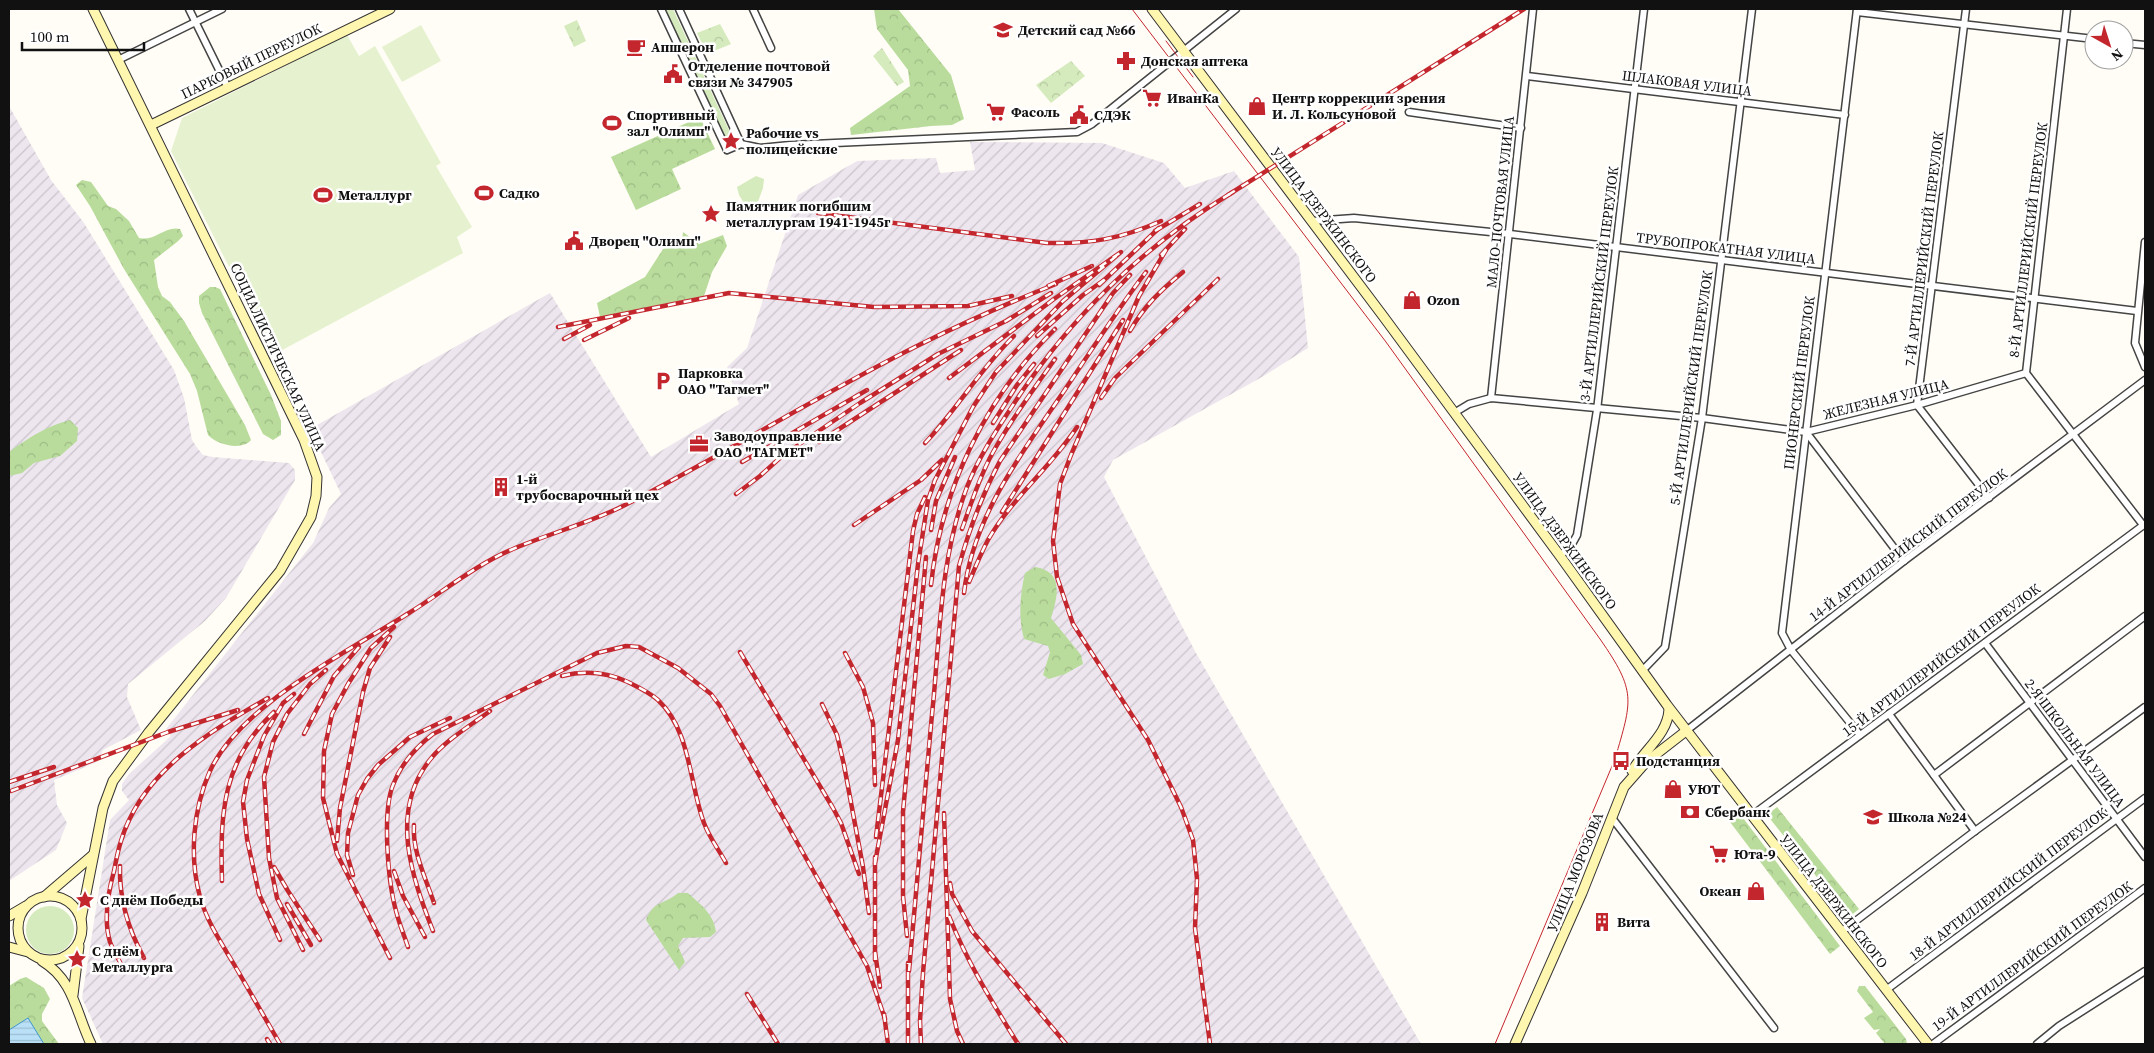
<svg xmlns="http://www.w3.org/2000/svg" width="2154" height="1053" font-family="'Source Serif 4',serif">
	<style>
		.industrial { fill: url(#industrial-furrows) }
		.grass { fill: #d5ebbd }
		.forest { fill: url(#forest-crowns) }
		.park { fill: url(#park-crowns) }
		.pitch { fill: #e6f2cf }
		.water { fill: url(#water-rules); stroke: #3f96cf }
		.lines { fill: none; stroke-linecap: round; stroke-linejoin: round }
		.street-casing { stroke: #444; stroke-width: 9 }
		.secondary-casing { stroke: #333; stroke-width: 11 }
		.street { stroke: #fff; stroke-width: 6 }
		.secondary { stroke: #fff6b0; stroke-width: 9 }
		.tram { stroke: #c4262e; stroke-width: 1 }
		.rail-casing { stroke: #c4262e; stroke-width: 4.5 }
		.rail { stroke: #fff; stroke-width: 2.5; stroke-dasharray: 8; stroke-linecap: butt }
		.labels { text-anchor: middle; stroke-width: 5; stroke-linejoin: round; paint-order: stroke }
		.poi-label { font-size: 14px; font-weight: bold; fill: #111; stroke: #fff; text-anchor: start }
		.street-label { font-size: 14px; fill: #111; stroke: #fff }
	</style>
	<defs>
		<pattern id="industrial-furrows" width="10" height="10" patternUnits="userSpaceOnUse" patternTransform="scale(1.25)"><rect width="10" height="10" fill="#eee6ef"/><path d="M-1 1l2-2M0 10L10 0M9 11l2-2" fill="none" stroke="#cbc4cc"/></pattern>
		<pattern id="forest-crowns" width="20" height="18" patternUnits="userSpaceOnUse" patternTransform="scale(1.25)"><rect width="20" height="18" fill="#b9dc9c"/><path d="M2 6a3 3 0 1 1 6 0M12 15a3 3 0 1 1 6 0" fill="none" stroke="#9ebc85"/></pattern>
		<pattern id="park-crowns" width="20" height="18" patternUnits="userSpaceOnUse" patternTransform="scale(1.25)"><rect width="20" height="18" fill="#d5ebbd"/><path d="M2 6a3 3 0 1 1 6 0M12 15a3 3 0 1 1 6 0" fill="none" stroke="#b6c8a1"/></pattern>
		<pattern id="water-rules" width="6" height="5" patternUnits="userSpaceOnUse" patternTransform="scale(1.25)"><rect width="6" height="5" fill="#b9e0f7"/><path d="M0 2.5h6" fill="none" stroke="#9ebfd3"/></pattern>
	</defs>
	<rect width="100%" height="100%" fill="#fffdf5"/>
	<!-- industrial -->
	<g class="industrial">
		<polygon points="9,106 51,180 84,223 174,370 184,398 192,440 198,449 203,455 213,457 289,463 295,470 295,480 226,598 205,621 128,684 127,697 141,730 103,750 97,762 54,780 57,805 67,823 56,850 9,881"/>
		<polygon points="970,142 1102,143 1164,163 1185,188 1234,171 1299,257 1308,348 1262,377 1113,460 1104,477 1196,653 1421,1044 103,1044 82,998 110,820 129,800 122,791 122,784 129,774 171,736 166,729 313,543 329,508 341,494 310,429 550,293 651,457 739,404 727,367 747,348 798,195 857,161 936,158 940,173 975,170"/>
	</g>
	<!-- grass -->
	<g class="grass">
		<polygon points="665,9 673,9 733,139 726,142"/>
		<polygon points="756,176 764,179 763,188 756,207 749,211 739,195 737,187"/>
		<circle cx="50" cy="930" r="24"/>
	</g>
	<!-- forest -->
	<g class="forest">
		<polygon points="874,9 898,9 951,75 964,119 952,125 931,126 851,135 850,128 910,86 908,70 877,29"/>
		<polygon points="700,117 715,149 672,169 681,189 636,210 611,157"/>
		<path d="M82,180L91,182L108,206L116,209L129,221L139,238C154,242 166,225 180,229L183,236L177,242L154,260L158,287L162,296L170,302L184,321L245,425L251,440C242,451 217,445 208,435L197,391L190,374L124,269L90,206L76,185Z"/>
		<polygon points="683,232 699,244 723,235 727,246 712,272 704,296 600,317 597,303 645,277 663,249 682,241"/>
		<polygon points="210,287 215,287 220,289 271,395 281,421 281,435 273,440 263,434 202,313 199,303 199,296"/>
		<path d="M70,420L78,428L77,441L60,456L34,463L22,473L9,476V452C28,438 47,426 70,420Z"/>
		<path d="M1035,567C1064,571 1058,597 1051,618L1081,655L1083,664L1065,674L1049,679L1043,675L1050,652L1048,646L1024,639C1018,617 1020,595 1025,573Z"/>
		<polygon points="1777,807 1859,909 1849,917 1767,815"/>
		<polygon points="1740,814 1840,946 1830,954 1730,822"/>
		<path d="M678,893H688C701,905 714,914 716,932L710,937L683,938L678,946L685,962L679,970L646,920C654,900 664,905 678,893Z"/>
		<path d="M26,977L44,988L50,999L42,1014V1021L59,1044H42C31,1035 23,1022 9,1030V986L20,979Z"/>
		<polygon points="1859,986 1865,986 1906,1039 1907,1044 1885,1044 1876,1033 1880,1029 1874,1030 1864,1018 1873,1012 1857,991"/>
	</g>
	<!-- park -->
	<g class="park">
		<polygon points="577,20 586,41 574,47 564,26"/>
		<polygon points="720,24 731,44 707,54 697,33"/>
		<polygon points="882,48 904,82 897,86 873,56"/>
		<polygon points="1071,61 1085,76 1051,103 1036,85"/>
	</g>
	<!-- pitch -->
	<g class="pitch">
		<polygon points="421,25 441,61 402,82 382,47"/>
		<polygon points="347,35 359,56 375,46 441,163 436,166 472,227 457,237 463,253 273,355 171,151 182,118"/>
	</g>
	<!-- water -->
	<polygon class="water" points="28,1018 44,1044 9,1044 9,1030"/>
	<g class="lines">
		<!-- street casing -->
		<g class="street-casing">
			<g id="street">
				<polyline points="189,9 228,88"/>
				<polyline points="661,9 727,150 741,144"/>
				<polyline points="679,9 741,144"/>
				<polyline points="753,9 771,48"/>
				<polyline points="1857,9 1782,633 1791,650 1860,735"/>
				<polyline points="1966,9 1917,405 1989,498"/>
				<polyline points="2067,9 2026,373 2143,525"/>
				<polyline points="1857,12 2094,39"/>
				<polyline points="2124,43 2145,45"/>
				<polyline points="118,60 222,9"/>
				<polyline points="1527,76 1845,115"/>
				<polyline points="1409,112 1521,128"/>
				<polyline points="741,144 760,148 790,145 1077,132 1092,124 1236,9"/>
				<polyline points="1312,221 1354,218 1510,234 2137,311"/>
				<polyline points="2145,242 2135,343 2145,367"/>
				<polyline points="1491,398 1533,9"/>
				<polyline points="1454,413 1469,404 1491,398 1702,418 1806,432 1917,405 2026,373"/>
				<polyline points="1806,432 1904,561"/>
				<polyline points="1560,556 1572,544 1577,535 1597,410 1644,9"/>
				<polyline points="1985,643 2145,857"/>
				<polyline points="1642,671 1665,647 1702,418 1752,9"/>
				<polyline points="1889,714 1975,831"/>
				<polyline points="1686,731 1904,561 2145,380"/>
				<polyline points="1934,775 2145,616"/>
				<polyline points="1751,816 2145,524"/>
				<polyline points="1612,818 1774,1028"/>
				<polyline points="1841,932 1975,831 2145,707"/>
				<polyline points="1886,990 2145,798"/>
				<polyline points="1933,1044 2145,888"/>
				<polyline points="2037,1044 2059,1026 2145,971"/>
			</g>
		</g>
		<!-- secondary casing -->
		<g class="secondary-casing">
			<g id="secondary">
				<polyline points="1152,9 1383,316 1560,556 1667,705 1928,1044"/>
				<polyline points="151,125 390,9"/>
				<path d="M1632,771C1645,749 1668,734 1669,709"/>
				<circle cx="50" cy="928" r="32"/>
				<polyline points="44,897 93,855"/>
				<polyline points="9,916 26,906"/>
				<polyline points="81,919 103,808 113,781 149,732 280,571 311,517 316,496 317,477 304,440 93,9"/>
				<polyline points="9,947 28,952"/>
				<path d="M42,961C74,980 76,1013 91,1044"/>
				<polyline points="73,995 79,946"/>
				<polyline points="1515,1044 1582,893 1624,787 1646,762 1686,731"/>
			</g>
		</g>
		<!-- street -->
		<use href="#street" class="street"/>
		<!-- secondary -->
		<use href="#secondary" class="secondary"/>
		<!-- tram -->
		<g class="tram">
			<path d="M1132,9L1386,342L1600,639C1637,692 1632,700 1615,759L1495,1044"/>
			<polyline points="1166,41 1193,77"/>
		</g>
		<!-- rail casing -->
		<g class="rail-casing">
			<g id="rail">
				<polyline points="1228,195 1524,9"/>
				<path d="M818,213L1047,243C1090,244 1121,239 1161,221"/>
				<polyline points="1155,231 1200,204"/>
				<polyline points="1166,250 1139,296 1071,455 1060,484 1053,541 1057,577 1073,624 1148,740 1181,807 1193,840 1197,879 1195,928 1210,1044"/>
				<polyline points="1161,255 1185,229"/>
				<polyline points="1099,285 1159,228"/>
				<polyline points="1048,286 1092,266"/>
				<polyline points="558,327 729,293 874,307 968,306 1012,296"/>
				<path d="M1130,331C1144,306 1161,290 1183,272"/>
				<polyline points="1037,336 1083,295 1104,280"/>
				<polyline points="564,339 590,325"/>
				<polyline points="584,340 629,318"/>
				<polyline points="1101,398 1115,378 1218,279"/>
				<polyline points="993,423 1017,385 1034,364"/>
				<polyline points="819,442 961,350"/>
				<path d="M925,443C957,409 981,368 1014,336"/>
				<polyline points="742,462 867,390"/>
				<polyline points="736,494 760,476 782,456 860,403 938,354 1006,321 1051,293"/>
				<polyline points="1002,512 1123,320"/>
				<polyline points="854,525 921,480 942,460"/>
				<path d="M962,529C971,504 979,478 992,454C1010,421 1033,390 1055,359"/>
				<polyline points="931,530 936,501 955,457"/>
				<path d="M969,582C975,568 981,553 988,540C1012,498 1051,467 1077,427"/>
				<path d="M931,585C941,489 986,397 1055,329"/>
				<path d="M964,593C973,516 1022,453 1064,391C1091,351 1117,310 1146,272"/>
				<polyline points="740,652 833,808 841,823 859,874"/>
				<polyline points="845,653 863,687 873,723 875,785"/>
				<path d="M562,676C585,670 606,672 628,682C638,687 649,692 658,700C691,731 689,783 704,823C709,837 719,850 726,863"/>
				<polyline points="822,704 837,735 844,765 863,867 869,913"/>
				<polyline points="304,734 334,676 359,647"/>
				<polyline points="9,782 54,767"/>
				<polyline points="11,791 168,732 238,710"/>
				<polyline points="944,813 950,999 957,1031 963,1044"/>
				<path d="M414,825C412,851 426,879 434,903"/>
				<polyline points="876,837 913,531 917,514 925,497"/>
				<polyline points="337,841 340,808 363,692 370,668 390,637"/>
				<polyline points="875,857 875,960"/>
				<polyline points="875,863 898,740 918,564 928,500 935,480 973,407 996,372 1063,301 1121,252 1054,299 949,378"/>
				<path d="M120,866C119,900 128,929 144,958"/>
				<polyline points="274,867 288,891 320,940"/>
				<polyline points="394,871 403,896 425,937"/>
				<polyline points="353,875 347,855 348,833 358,795 367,779 378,765 410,737 450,718"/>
				<path d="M222,881C220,814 222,761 274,712"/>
				<polyline points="950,883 952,894 972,931 1066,1044"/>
				<polyline points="287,904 311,945"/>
				<path d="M949,916C967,962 992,1002 1018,1044"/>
				<path d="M433,931C412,877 389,813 429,761C444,741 470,726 490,711"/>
				<polyline points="907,936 903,896 903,812 926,557"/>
				<polyline points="280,940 259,894 247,839 243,802 247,780 264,736 283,703 294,694"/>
				<path d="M408,947C404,935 399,923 396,911C388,882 382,812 393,785C401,764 415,748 433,734L597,653L626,646L639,647L678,668L711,694L720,706L867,966L885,1019"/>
				<polyline points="303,950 277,898 269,858 264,777 273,742 287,714 310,684 326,670"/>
				<polyline points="875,952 880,987"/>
				<polyline points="390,958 337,854 323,798 324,751 332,714 348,684 371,648 394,627"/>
				<path d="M122,966C118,958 113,950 110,942C103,919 108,893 114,871C116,861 118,850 121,841C142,771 209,732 268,698"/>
				<path d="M909,971C917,878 925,786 934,694C940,624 942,553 967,487C978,458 996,431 1013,405C1071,316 1142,247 1233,192"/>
				<polyline points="747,994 778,1044"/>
				<polyline points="884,1014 888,1044"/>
				<polyline points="267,1039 270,1044"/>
				<path d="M280,1044C265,1018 250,992 235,966C222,944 207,922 200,897C189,857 193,809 210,771C240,705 349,651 409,613C443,592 475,565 513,549C548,534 586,524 621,507C720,457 815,397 915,347C961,324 1008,303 1056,284"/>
				<polyline points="908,1044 908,963"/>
				<path d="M921,1044L920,1021L923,973L959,566C969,530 982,495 1000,461L1113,293L1130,275"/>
			</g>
		</g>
		<!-- rail -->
		<use href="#rail" class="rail"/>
	</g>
	<!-- icons -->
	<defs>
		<g id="school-bare" transform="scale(1.5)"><path d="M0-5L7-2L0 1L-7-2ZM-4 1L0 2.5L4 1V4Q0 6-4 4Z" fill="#c4262e" stroke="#fff" stroke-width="2.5" paint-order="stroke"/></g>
		<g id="cafe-bare" transform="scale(1.5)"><path d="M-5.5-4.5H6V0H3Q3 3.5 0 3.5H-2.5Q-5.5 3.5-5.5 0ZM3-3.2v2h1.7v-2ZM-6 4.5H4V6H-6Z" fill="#c4262e" stroke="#fff" stroke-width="2.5" paint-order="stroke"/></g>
		<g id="pharmacy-bare" transform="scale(1.5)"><path d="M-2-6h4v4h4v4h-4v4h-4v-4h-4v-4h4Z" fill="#c4262e" stroke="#fff" stroke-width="2.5" paint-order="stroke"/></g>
		<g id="civic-bare" transform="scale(1.5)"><path d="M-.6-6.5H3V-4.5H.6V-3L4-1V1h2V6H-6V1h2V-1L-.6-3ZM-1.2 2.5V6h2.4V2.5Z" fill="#c4262e" stroke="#fff" stroke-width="2.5" paint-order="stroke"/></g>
		<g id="supermarket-bare" transform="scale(1.5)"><path d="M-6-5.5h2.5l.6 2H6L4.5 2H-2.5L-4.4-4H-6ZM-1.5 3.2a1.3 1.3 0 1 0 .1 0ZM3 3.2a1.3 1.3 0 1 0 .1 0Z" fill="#c4262e" stroke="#fff" stroke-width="2.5" paint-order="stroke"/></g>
		<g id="shop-bare" transform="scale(1.5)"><path d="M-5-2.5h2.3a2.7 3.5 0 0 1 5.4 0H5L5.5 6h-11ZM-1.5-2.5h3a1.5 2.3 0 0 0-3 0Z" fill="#c4262e" stroke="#fff" stroke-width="2.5" paint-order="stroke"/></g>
		<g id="stadium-bare" transform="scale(1.5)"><path d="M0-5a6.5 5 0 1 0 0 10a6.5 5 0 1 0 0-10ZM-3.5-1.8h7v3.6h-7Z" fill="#c4262e" stroke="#fff" stroke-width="2.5" paint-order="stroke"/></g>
		<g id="sight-bare" transform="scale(1.5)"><path d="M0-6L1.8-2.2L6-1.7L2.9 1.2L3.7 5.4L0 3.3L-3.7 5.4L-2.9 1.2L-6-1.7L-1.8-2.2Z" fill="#c4262e" stroke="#fff" stroke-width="2.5" paint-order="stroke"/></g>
		<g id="parking-bare" transform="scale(1.5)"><path d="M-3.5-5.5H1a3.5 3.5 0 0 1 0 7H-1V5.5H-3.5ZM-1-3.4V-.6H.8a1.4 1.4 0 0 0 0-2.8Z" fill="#c4262e" stroke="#fff" stroke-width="2.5" paint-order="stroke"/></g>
		<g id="office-bare" transform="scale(1.5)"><path d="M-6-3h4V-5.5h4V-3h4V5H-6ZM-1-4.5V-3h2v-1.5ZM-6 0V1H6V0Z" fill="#c4262e" stroke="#fff" stroke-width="2.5" paint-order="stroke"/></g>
		<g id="building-bare" transform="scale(1.5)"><path d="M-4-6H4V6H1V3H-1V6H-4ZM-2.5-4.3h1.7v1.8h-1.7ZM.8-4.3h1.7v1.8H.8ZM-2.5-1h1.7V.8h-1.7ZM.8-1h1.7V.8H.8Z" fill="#c4262e" stroke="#fff" stroke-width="2.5" paint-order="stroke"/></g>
		<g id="bus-bare" transform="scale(1.5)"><path d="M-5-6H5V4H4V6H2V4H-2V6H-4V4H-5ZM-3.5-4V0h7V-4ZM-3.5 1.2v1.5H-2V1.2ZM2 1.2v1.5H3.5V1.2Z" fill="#c4262e" stroke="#fff" stroke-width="2.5" paint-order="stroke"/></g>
		<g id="bank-bare" transform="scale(1.5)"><path d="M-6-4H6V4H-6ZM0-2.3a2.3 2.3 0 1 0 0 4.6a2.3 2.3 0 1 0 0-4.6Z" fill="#c4262e" stroke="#fff" stroke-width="2.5" paint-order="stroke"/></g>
	</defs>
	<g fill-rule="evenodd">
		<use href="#school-bare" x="1003" y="30"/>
		<use href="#cafe-bare" x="636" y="47"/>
		<use href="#pharmacy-bare" x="1126" y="61"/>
		<use href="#civic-bare" x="673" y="74"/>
		<use href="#supermarket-bare" x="1152" y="98"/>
		<use href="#shop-bare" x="1257" y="106"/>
		<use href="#supermarket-bare" x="996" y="112"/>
		<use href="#civic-bare" x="1079" y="115"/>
		<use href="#stadium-bare" x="612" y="123"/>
		<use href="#sight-bare" x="731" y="141"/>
		<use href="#stadium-bare" x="484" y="193"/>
		<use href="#stadium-bare" x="323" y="195"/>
		<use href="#sight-bare" x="711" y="214"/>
		<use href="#civic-bare" x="574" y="241"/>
		<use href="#shop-bare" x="1412" y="300"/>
		<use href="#parking-bare" x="663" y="381"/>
		<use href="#office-bare" x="699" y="444"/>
		<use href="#building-bare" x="501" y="487"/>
		<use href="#bus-bare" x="1621" y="761"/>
		<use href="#shop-bare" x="1673" y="789"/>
		<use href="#bank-bare" x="1690" y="812"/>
		<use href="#school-bare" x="1873" y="817"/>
		<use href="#supermarket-bare" x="1719" y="854"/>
		<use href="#shop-bare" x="1756" y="891"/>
		<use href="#sight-bare" x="85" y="900"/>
		<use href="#building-bare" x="1602" y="922"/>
		<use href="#sight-bare" x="77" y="959"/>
	</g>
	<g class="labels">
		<!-- poi labels -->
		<g class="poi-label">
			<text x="1018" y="35">Детский сад №66</text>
			<text x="651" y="52">Апшерон</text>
			<text x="1141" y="66">Донская аптека</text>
			<text x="688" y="71">Отделение почтовой<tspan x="688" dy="16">связи № 347905</tspan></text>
			<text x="1167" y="103">ИванКа</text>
			<text x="1272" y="103">Центр коррекции зрения<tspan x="1272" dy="16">И. Л. Кольсуновой</tspan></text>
			<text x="1011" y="117">Фасоль</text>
			<text x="627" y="120">Спортивный<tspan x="627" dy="16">зал "Олимп"</tspan></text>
			<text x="1094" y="120">СДЭК</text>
			<text x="746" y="138">Рабочие vs<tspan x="746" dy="16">полицейские</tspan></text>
			<text x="499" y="198">Садко</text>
			<text x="338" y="200">Металлург</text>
			<text x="726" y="211">Памятник погибшим<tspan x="726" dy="16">металлургам 1941-1945г</tspan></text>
			<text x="589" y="246">Дворец "Олимп"</text>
			<text x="1427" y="305">Ozon</text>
			<text x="678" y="378">Парковка<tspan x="678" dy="16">ОАО "Тагмет"</tspan></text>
			<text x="714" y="441">Заводоуправление<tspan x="714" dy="16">ОАО "ТАГМЕТ"</tspan></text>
			<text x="516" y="484">1-й<tspan x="516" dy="16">трубосварочный цех</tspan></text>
			<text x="1636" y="766">Подстанция</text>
			<text x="1688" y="794">УЮТ</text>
			<text x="1705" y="817">Сбербанк</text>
			<text x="1888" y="822">Школа №24</text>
			<text x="1734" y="859">Юта-9</text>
			<text x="1741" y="896" text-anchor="end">Океан</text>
			<text x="100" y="905">С днём Победы</text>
			<text x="1617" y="927">Вита</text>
			<text x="92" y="956">С днём<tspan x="92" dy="16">Металлурга</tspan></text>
		</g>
		<!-- street labels -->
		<g class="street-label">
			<text transform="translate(251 61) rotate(-26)" y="5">ПАРКОВЫЙ ПЕРЕУЛОК</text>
			<text transform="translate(1687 83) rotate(7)" y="5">ШЛАКОВАЯ УЛИЦА</text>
			<text transform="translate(1500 202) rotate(-84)" y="5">МАЛО-ПОЧТОВАЯ УЛИЦА</text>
			<text transform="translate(1324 215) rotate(53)" y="5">УЛИЦА ДЗЕРЖИНСКОГО</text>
			<text transform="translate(2028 240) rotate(-83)" y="5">8-Й АРТИЛЛЕРИЙСКИЙ ПЕРЕУЛОК</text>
			<text transform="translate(1726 248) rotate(7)" y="5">ТРУБОПРОКАТНАЯ УЛИЦА</text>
			<text transform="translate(1924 249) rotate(-83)" y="5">7-Й АРТИЛЛЕРИЙСКИЙ ПЕРЕУЛОК</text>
			<text transform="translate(1599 284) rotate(-83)" y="5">3-Й АРТИЛЛЕРИЙСКИЙ ПЕРЕУЛОК</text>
			<text transform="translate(278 357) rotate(65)" y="5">СОЦИАЛИСТИЧЕСКАЯ УЛИЦА</text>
			<text transform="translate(1799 383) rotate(-83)" y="5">ПИОНЕРСКИЙ ПЕРЕУЛОК</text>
			<text transform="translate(1691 388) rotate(-82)" y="5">5-Й АРТИЛЛЕРИЙСКИЙ ПЕРЕУЛОК</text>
			<text transform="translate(1886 399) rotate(-14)" y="5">ЖЕЛЕЗНАЯ УЛИЦА</text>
			<text transform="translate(1565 541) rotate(54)" y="5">УЛИЦА ДЗЕРЖИНСКОГО</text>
			<text transform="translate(1908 545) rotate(-37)" y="5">14-Й АРТИЛЛЕРИЙСКИЙ ПЕРЕУЛОК</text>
			<text transform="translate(1941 660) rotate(-37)" y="5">15-Й АРТИЛЛЕРИЙСКИЙ ПЕРЕУЛОК</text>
			<text transform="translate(2075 743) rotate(53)" y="5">2-Я ШКОЛЬНАЯ УЛИЦА</text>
			<text transform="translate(1575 872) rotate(-68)" y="5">УЛИЦА МОРОЗОВА</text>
			<text transform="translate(2008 884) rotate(-37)" y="5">18-Й АРТИЛЛЕРИЙСКИЙ ПЕРЕУЛОК</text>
			<text transform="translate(1834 901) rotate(52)" y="5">УЛИЦА ДЗЕРЖИНСКОГО</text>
			<text transform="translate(2032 956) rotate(-36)" y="5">19-Й АРТИЛЛЕРИЙСКИЙ ПЕРЕУЛОК</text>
		</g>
	</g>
	<!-- border -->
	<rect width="2154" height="1053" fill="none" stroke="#111111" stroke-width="20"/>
	<!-- north arrow -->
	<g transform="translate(2109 45) rotate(141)"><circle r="24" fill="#ffffff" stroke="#a0a0a0"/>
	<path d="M0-4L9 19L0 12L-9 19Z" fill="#c4262e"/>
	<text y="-8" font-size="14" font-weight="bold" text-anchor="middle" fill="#111111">N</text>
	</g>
	<!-- scale -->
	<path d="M22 42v8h122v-8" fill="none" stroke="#111111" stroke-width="2.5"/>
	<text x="30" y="42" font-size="15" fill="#111111" stroke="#ffffff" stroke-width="4" paint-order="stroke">100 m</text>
</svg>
